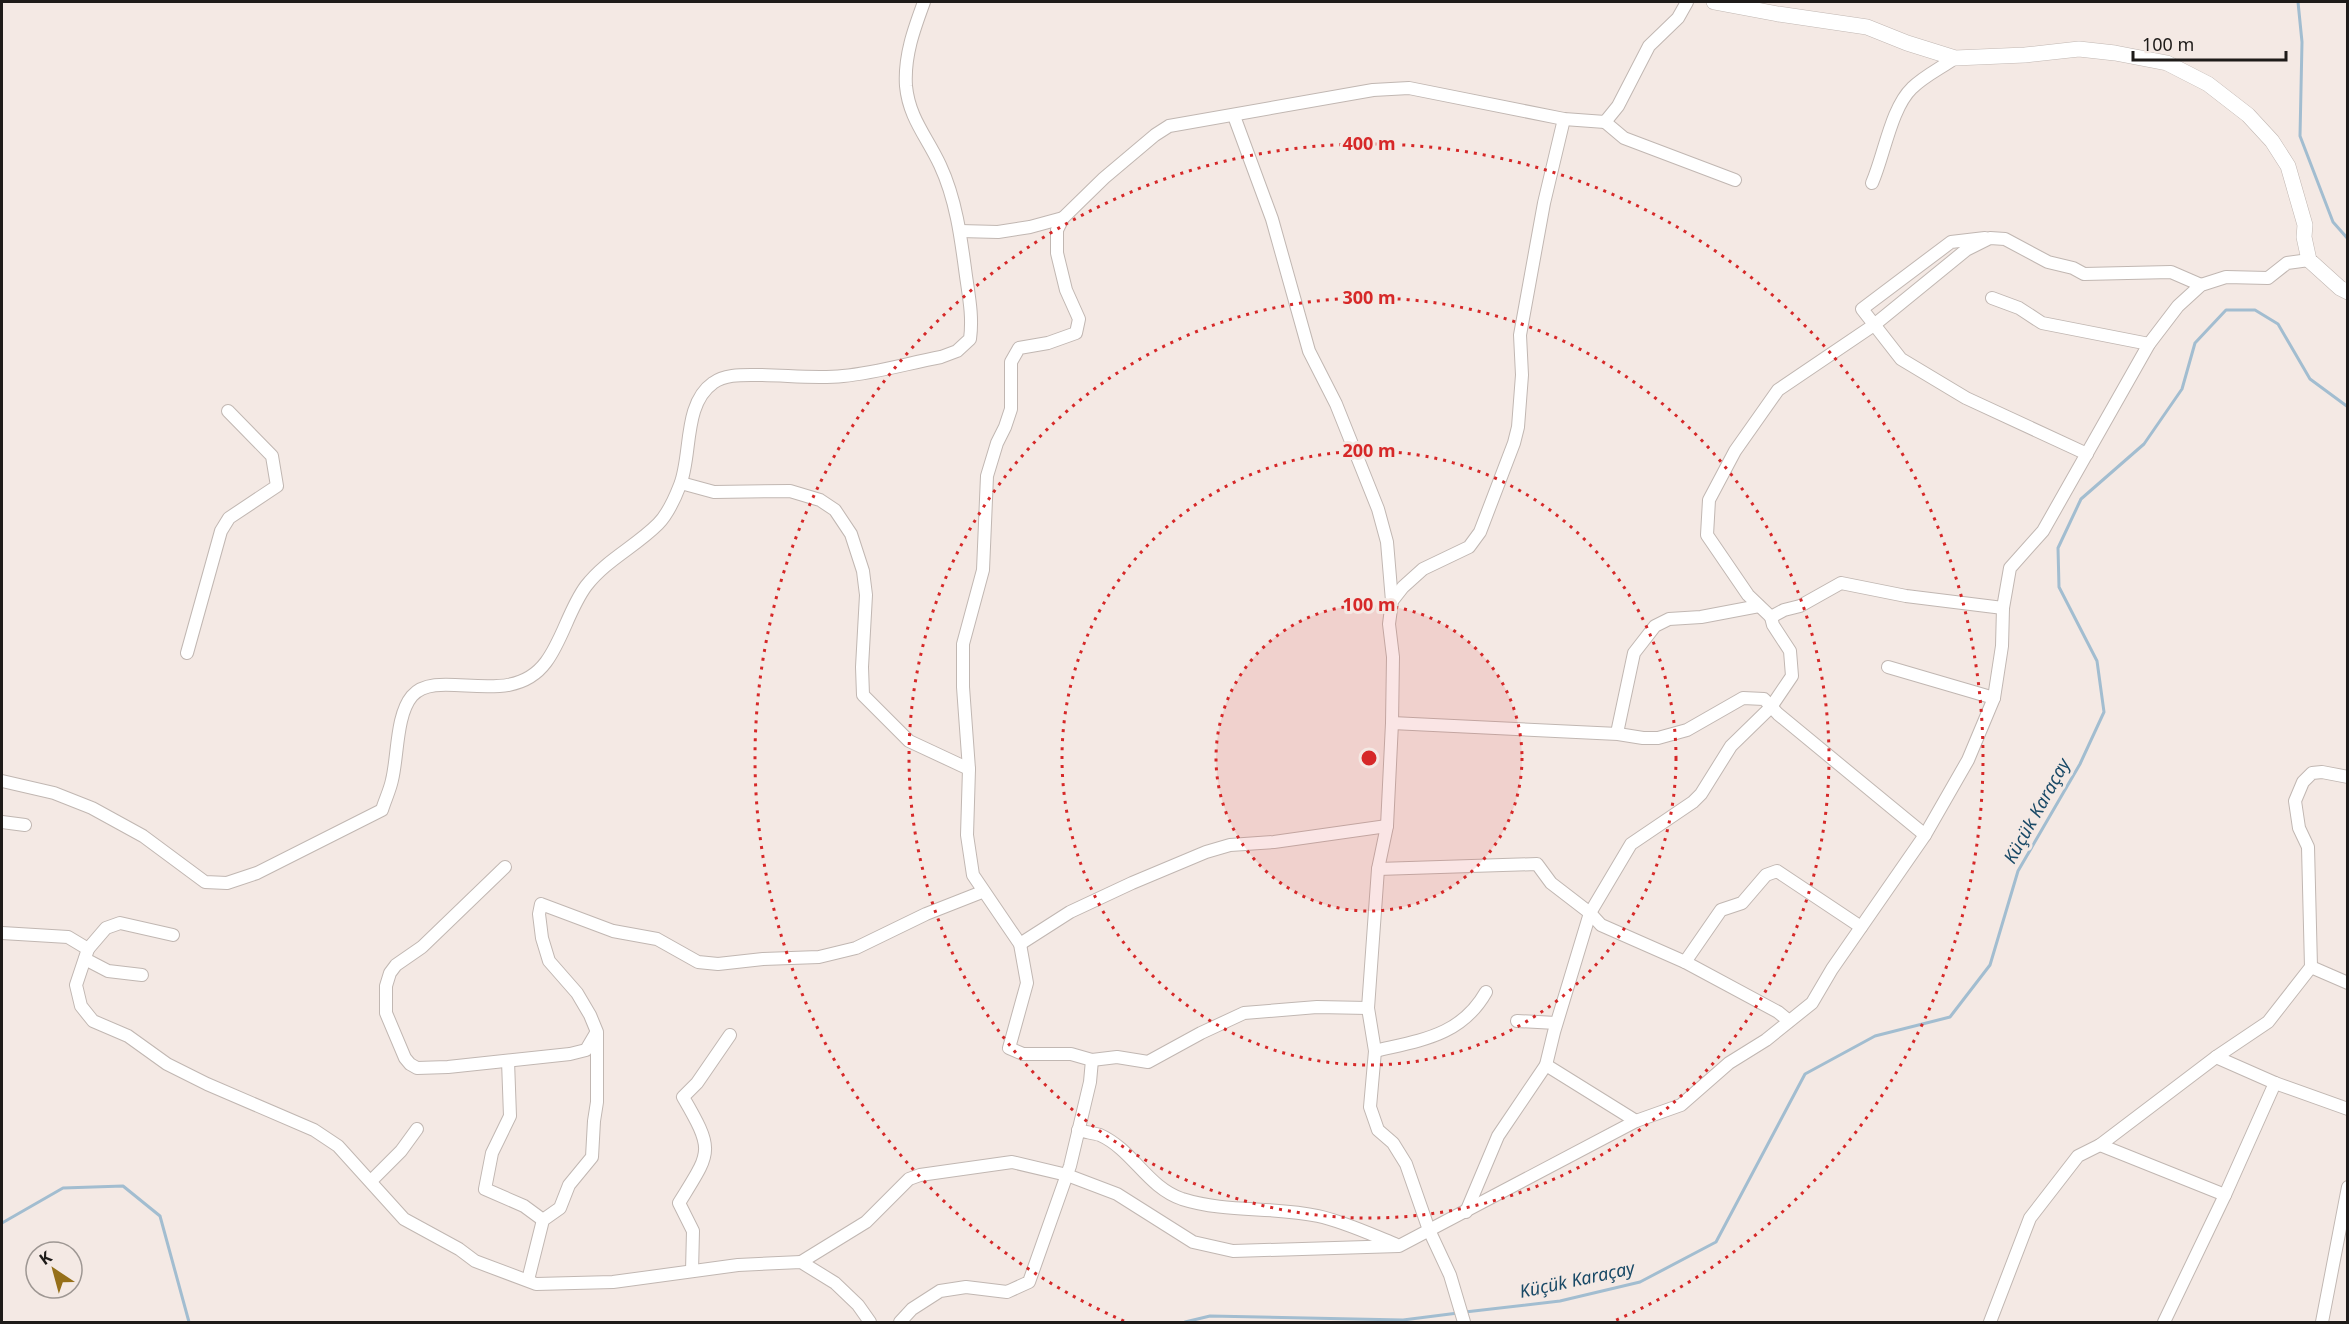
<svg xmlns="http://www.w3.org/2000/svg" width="2349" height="1324" font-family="'Noto Sans',sans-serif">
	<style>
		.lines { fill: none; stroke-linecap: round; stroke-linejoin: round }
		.stream { stroke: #a2bdd0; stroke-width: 3 }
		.minor-casing { stroke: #c1b7b2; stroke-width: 14 }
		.tertiary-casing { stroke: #c1b7b2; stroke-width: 16 }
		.minor { stroke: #fff; stroke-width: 12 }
		.tertiary { stroke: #fff; stroke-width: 15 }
		.ring { fill: none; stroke: #d62828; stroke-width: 3; stroke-dasharray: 3 6 }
		.labels { text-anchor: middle; stroke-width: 6; stroke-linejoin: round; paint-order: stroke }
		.water-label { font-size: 18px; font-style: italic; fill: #194966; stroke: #f4e9e4 }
		.centre { fill: #d62828; stroke: #f4e9e4; stroke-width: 3 }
		.ring-label { font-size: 18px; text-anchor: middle; font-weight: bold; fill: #d62828; stroke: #f4e9e4; stroke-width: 6; stroke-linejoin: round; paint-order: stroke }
	</style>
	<rect width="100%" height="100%" fill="#f4e9e4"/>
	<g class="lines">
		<!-- stream -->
		<g class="stream">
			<polyline points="2298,2 2302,42 2300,136 2333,222 2348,239"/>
			<polyline points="2,1223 63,1188 123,1186 160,1216 189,1322"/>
			<polyline points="1465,1312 1560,1301 1640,1282 1716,1242 1805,1074 1875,1036 1950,1017 1990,965 2018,871 2080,764 2104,712 2097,661 2059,587 2058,548 2081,499 2144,444 2182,389 2195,343 2226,310 2255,310 2278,324 2310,379 2348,407"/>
			<polyline points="1185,1322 1210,1316 1403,1320 1458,1313"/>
		</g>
		<!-- minor casing -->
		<g class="minor-casing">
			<g id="minor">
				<polyline points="1234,116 1272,219 1309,351 1336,404 1378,509 1387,542 1392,601"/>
				<polyline points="1605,122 1624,138 1735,180"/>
				<path d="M1872,183C1884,156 1891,108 1912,88C1924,76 1941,68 1955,58"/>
				<polyline points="960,231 998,232 1030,227 1063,218"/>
				<polyline points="1985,238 1951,242 1862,309 1901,359 1966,398 2087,454"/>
				<polyline points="1992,298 2019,308 2042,323 2149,344"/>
				<polyline points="681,483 714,492 790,491 820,500 835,510 851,534 863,571 866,595 862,667 863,695 909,741 969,769"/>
				<polyline points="1771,617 1748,595 1707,535 1709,500 1735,451 1778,390 1874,325 1966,250 1990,238 2005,239 2048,262 2073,268 2084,274 2171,272 2201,285"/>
				<polyline points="187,653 221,531 229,518 277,486 272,456 228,411"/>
				<polyline points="1888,667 1994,698"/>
				<polyline points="1392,723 1618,734 1643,738 1658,738 1687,730 1743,698 1764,699 1778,714 1925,835"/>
				<polyline points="1617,733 1634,653 1655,626 1669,619 1701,617 1759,606"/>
				<path d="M2,781L54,793L92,808L143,836L205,882L227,883L257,873L382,810C385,800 390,790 392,780C398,756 396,715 412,696C438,666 510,711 546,662C563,639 569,609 586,586C606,560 635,547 658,524C668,514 675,498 680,485C692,455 683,404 713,383C725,374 743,375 757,375C785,375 815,379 843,376C876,373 909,363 941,357L957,351L970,339C973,317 969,297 966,276C961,238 956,199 940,165C927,137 909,118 906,86C904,56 914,29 924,2"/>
				<polyline points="2,822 25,825"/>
				<polyline points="505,867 422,947 396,965 390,973 386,986 386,1013 405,1058 410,1064 417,1068 448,1067 570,1054 586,1050 596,1033"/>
				<polyline points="1378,869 1537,864 1551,883 1590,913 1601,925 1685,962 1778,1012 1789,1021"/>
				<polyline points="2,933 68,937 88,949 76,985 81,1006 93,1021 128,1036 167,1064 207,1084 314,1130 338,1146 404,1219 459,1249 475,1261 536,1284 613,1282 738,1265 801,1262 835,1283 858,1305 870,1322"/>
				<polyline points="1020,944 1070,912 1132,883 1206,852 1230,845 1274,842 1387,826"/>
				<polyline points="88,949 106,928 120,923 173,935"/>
				<polyline points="85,959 108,971 142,975"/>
				<polyline points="1685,962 1721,910 1742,903 1766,875 1777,871 1861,927"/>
				<polyline points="2311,967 2348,983"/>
				<polyline points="1517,1021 1556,1023"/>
				<path d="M1375,1051C1421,1040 1461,1036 1486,992"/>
				<polyline points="2216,1057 2268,1022 2311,967 2308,847 2299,828 2295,801 2303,782 2312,773 2322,772 2348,777"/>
				<polyline points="1092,1060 1117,1057 1148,1062 1201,1033 1244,1013 1317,1007 1368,1008"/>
				<polyline points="508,1061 510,1116 492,1153 485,1189 524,1206 543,1220"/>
				<polyline points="1546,1065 1554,1032 1590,913 1631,844 1693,802 1701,794 1731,746 1771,707 1792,676 1790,651 1773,625 1771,617 1784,610 1800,606 1841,583 1906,596 2003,608"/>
				<path d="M1078,1130C1085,1132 1093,1133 1100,1135C1133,1150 1147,1187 1182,1199C1226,1213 1273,1206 1318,1216C1345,1222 1370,1234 1395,1244"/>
				<polyline points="2100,1145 2225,1195"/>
				<polyline points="371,1181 401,1151 417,1129"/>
				<polyline points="1466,1212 1498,1136 1546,1065 1636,1121"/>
				<polyline points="801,1262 866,1222 909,1179 920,1175 1012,1162 1067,1175 1117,1194 1193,1242 1233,1251 1399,1246 1636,1121 1681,1105 1729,1063 1766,1040 1812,1003 1832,969 1925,835 1968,760 1994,698 2002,646 2003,608 2010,568 2043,531 2149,344 2178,306 2201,285 2226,277 2268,278 2287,263 2309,260"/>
				<path d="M692,1271L693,1231L679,1203C711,1151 715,1152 683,1097L697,1083L730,1035"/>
				<polyline points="528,1280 543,1220 560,1208 569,1185 592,1157 594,1121 597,1102 597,1032 590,1015 577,993 549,961 542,938 539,914 541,904 613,931 657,939 698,962 718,964 763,959 819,957 856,948 926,914 982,892"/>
				<polyline points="900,1322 912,1309 940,1291 966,1287 1007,1292 1029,1282 1070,1166 1090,1082 1092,1060 1071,1054 1023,1054 1009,1048 1027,983 1020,944 973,875 967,835 969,769 963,687 963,644 983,570 987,476 997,443 1005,427 1011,409 1011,362 1019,348 1048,343 1076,333 1079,319 1066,290 1057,253 1057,230 1063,218 1104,178 1155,135 1169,126 1373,90 1409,88 1564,119 1605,122 1618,106 1649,46 1678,18 1687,2"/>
				<polyline points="1464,1322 1450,1275 1429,1230 1406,1164 1393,1143 1378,1130 1370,1107 1375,1051 1368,1008 1378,869 1387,826 1392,723 1393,657 1389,624 1392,601 1403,587 1423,569 1469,547 1480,532 1514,443 1518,427 1522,375 1520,335 1544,203 1564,119"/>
				<polyline points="1990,1322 2030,1218 2078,1156 2100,1145 2216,1057 2275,1083 2348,1109"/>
				<polyline points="2164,1322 2225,1195 2275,1083"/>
				<polyline points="2322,1322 2348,1187"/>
			</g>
		</g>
		<!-- tertiary casing -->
		<g class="tertiary-casing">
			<polyline id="tertiary" points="1714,2 1778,14 1867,27 1907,43 1955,58 2025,55 2079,49 2115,53 2167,63 2208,84 2248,115 2272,141 2288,166 2305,225 2304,237 2309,260 2340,288 2348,292"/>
		</g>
		<!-- minor -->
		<use href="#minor" class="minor"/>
		<!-- tertiary -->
		<use href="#tertiary" class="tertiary"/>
	</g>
	<!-- distance rings -->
	<circle cx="1369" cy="758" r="153" fill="#d62828" fill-opacity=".12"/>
	<g class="ring">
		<circle cx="1369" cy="758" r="153"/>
		<circle cx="1369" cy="758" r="307"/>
		<circle cx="1369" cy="758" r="460"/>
		<path d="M1124 1321A614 614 0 1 1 1614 1321"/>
	</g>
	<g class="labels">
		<!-- water labels -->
		<g class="water-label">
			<text transform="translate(2037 811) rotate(-61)" y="6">Küçük Karaçay</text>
			<text transform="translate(1577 1280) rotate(-12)" y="6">Küçük Karaçay</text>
		</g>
	</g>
	<circle cx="1369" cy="758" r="9" class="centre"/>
	<g class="ring-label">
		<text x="1369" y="150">400 m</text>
		<text x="1369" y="304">300 m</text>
		<text x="1369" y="457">200 m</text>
		<text x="1369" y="611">100 m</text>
	</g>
	<!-- border -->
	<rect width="2349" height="1324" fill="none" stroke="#1e1b19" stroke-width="6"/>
	<!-- north arrow -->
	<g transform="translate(54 1270) rotate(324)"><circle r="28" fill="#f4e9e4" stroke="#9e9793" stroke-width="1.5"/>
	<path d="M0-4.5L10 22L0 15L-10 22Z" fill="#96701a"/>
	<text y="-9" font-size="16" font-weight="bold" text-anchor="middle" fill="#1e1b19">K</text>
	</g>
	<!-- scale -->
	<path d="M2133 51v9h153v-9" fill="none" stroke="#1e1b19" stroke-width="3"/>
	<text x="2142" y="51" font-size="18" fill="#1e1b19" stroke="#f4e9e4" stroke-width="4.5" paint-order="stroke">100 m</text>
</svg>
